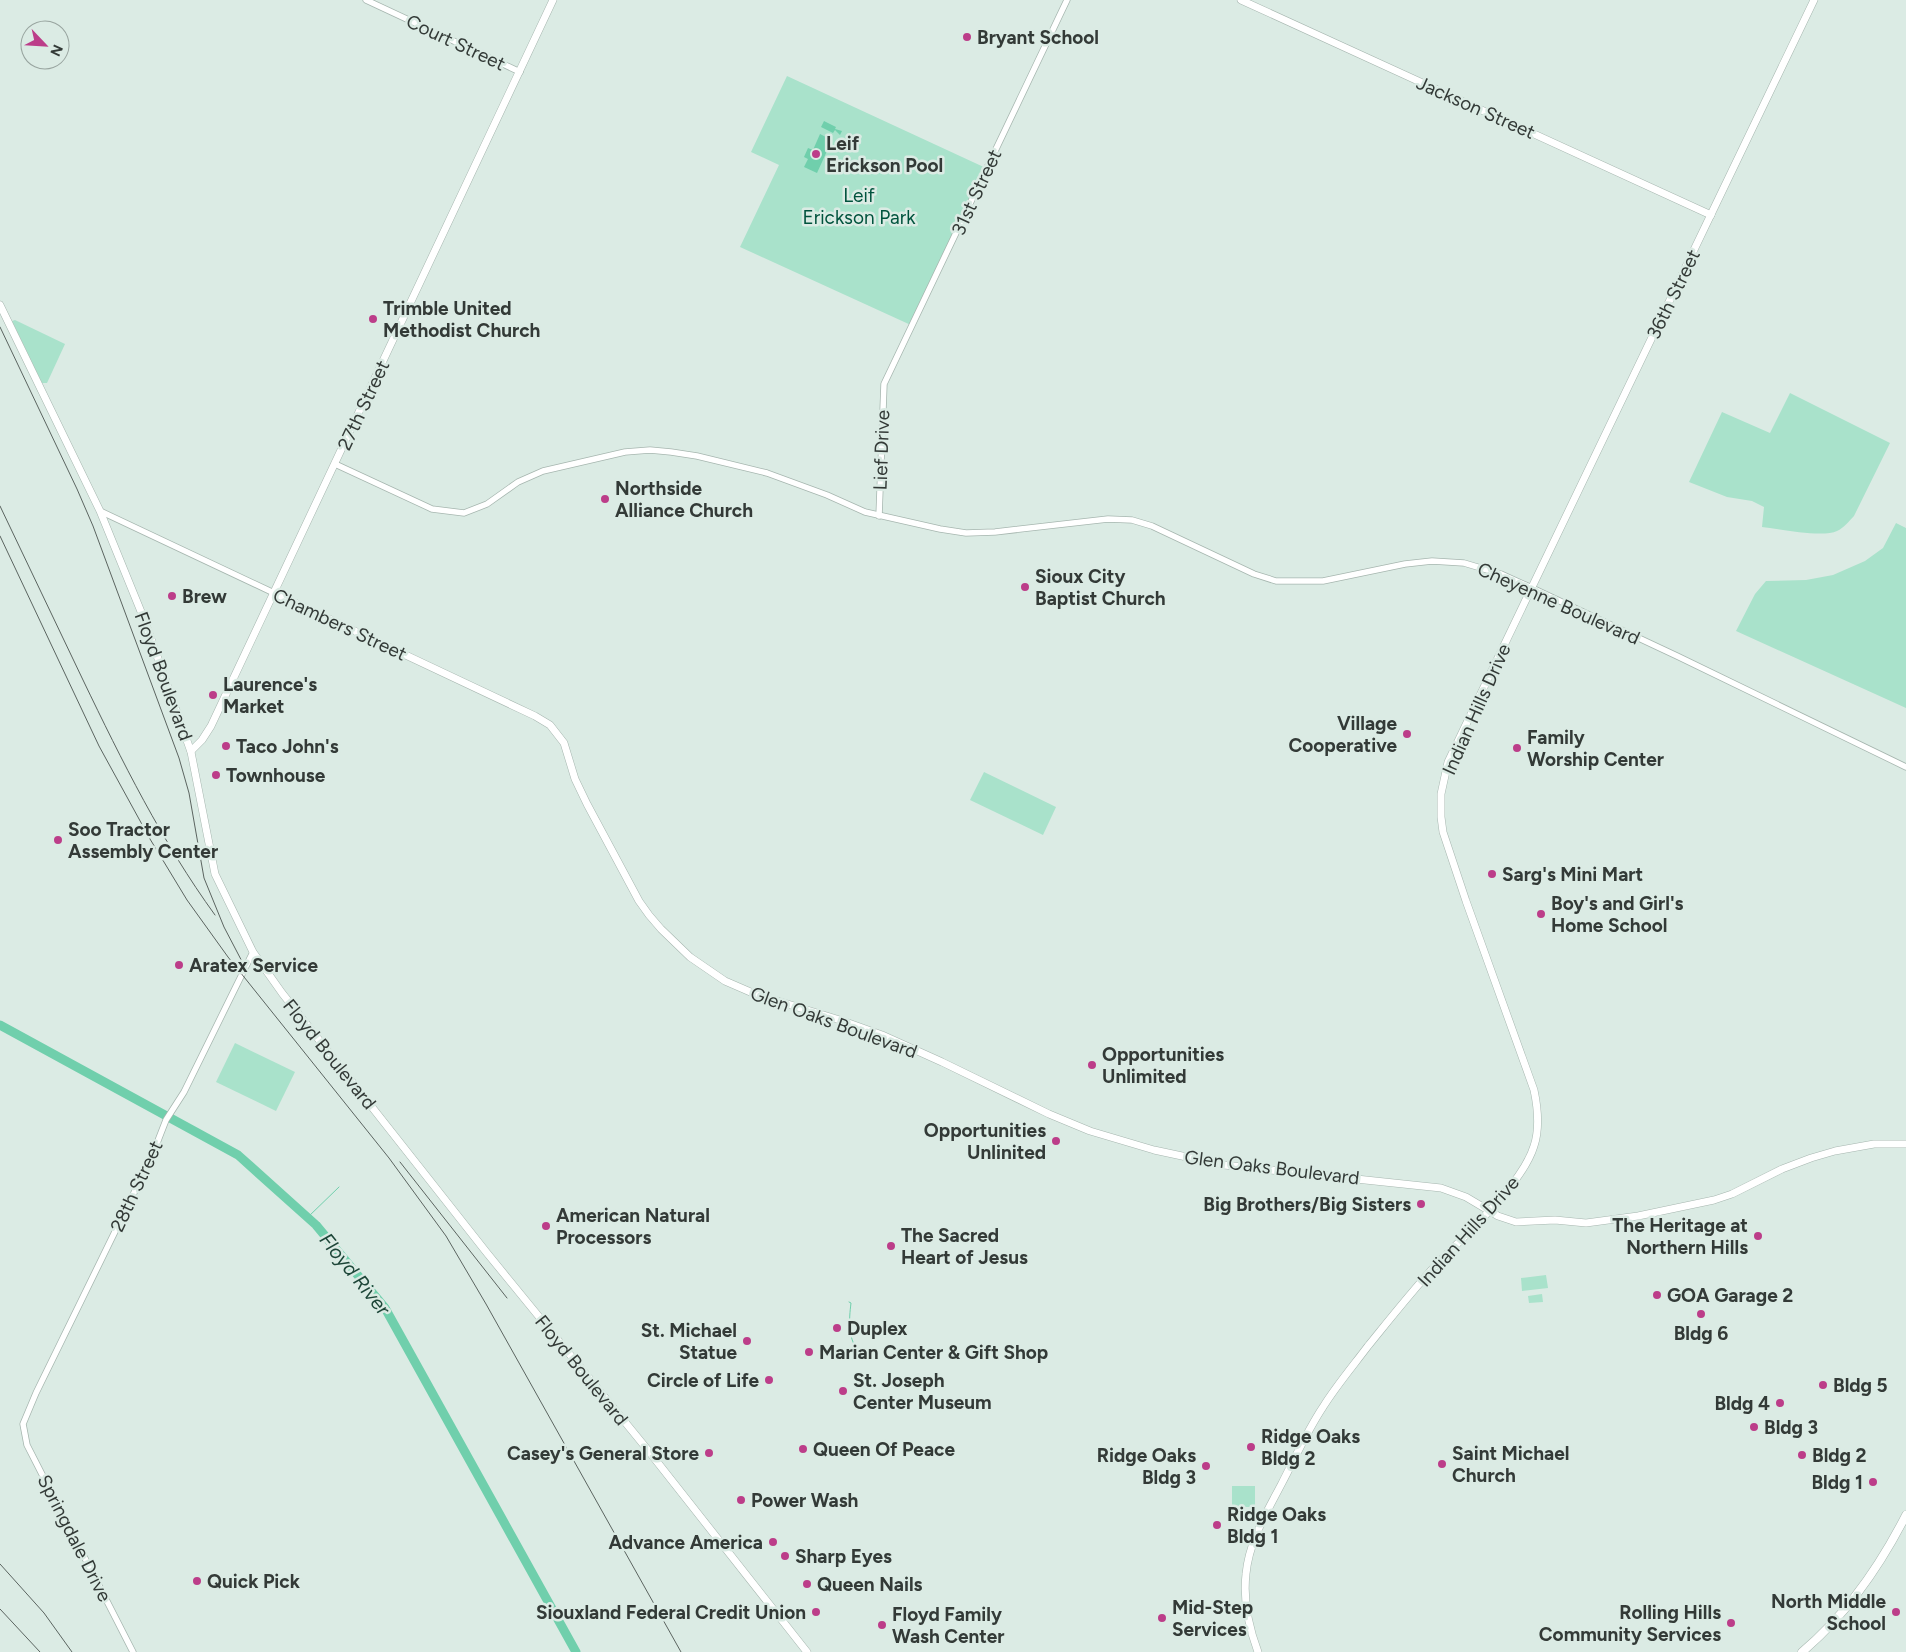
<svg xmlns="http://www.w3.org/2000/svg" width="1906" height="1652" font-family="Figtree,sans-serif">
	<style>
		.green { fill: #a9e2cb }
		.water { fill: #70cfac }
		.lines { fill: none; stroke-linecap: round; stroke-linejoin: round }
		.stream { stroke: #70cfac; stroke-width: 1 }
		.river { stroke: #70cfac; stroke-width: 9 }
		.tertiary-casing { stroke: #a6b6af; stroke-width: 7 }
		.secondary-casing { stroke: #a6b6af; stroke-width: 8 }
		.primary-casing { stroke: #a6b6af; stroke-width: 9 }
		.tertiary { stroke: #fff; stroke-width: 5.5 }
		.secondary { stroke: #fff; stroke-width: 7 }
		.primary { stroke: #fff; stroke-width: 8 }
		.rail { stroke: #5b6460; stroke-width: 1 }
		.poi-dot { fill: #bc3d89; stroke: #dbebe4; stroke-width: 2 }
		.labels { text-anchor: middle; stroke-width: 5; stroke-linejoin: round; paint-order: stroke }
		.poi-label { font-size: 19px; font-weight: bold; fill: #333a37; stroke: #dbebe4; text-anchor: start }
		.street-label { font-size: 19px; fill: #333a37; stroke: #dbebe4 }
		.park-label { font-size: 19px; fill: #00533d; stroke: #dbebe4 }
		.water-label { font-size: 20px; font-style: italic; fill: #1d4638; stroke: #dbebe4 }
	</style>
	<rect width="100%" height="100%" fill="#dbebe4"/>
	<!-- green -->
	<g class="green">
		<polygon points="787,76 988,169 913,326 740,247 779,165 751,152"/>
		<polygon points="15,320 65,344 47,383 42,383 12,321"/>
		<path d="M1790,393L1890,443L1854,516C1849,521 1844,528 1837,531C1823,538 1779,529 1762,527L1764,507L1752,501L1727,497L1689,482L1722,412L1770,433Z"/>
		<polygon points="1896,523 1906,528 1906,708 1736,631 1755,594 1766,581 1806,580 1833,575 1865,561 1883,548"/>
		<polygon points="984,772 1056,807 1043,835 970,800"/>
		<polygon points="235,1043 295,1072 276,1111 216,1082"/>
		<polygon points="1546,1275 1548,1288 1522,1291 1521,1278"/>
		<polygon points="1542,1294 1543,1302 1529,1303 1528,1296"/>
		<rect x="1232" y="1486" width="23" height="21"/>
	</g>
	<!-- water -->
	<g class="water">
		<polygon points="824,121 836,127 835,129 842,131 840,135 835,130 833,133 821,127"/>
		<polygon points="820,134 832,140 817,173 804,167 808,159 804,157 808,148 813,150"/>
	</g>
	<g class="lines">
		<!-- stream -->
		<g class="stream">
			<polyline points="307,1218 339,1187"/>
			<path d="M849,1302L851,1303C849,1319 847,1342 861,1353"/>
		</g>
		<!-- river -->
		<polyline class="river" points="0,1025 238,1155 316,1225 385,1308 576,1652"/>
		<!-- tertiary casing -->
		<g class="tertiary-casing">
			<g id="tertiary">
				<polyline points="366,0 520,72"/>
				<polyline points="335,464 432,509 464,513 487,504 518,482 543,471 625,452 650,450 671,452 697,456 767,473 827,495 865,512 940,529 966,533 995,532 1108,519 1132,520 1152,526 1254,574 1276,581 1323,581 1405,564 1432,561 1464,563 1501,574 1532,588 1677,656 1906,767"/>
				<polyline points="100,511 274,593"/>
				<polyline points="879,516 884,384 1067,0"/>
				<polyline points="133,1652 27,1445 23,1424 36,1393 152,1156 166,1120 184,1092 253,952"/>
			</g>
		</g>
		<!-- secondary casing -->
		<g class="secondary-casing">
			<g id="secondary">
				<polyline points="1241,0 1711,215"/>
				<polyline points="0,305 100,511 144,619 191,752 215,874 253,952 282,993 487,1253 647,1449 807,1652"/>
				<polyline points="274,593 535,716 550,725 564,743 575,779 587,804 639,901 649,915 661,929 690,957 725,981 755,994 843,1021 882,1035 942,1062 1049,1114 1090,1131 1154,1150 1224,1165 1441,1188 1466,1197 1498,1216 1516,1222 1555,1220 1586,1223 1638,1216 1714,1200 1732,1194 1782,1169 1811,1158 1835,1151 1874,1144 1906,1144"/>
				<polyline points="191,751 202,740 211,726 553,0"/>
				<path d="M1258,1652C1249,1628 1243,1600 1246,1574C1249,1541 1267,1512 1282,1483C1295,1458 1307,1431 1323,1407C1336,1386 1353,1366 1368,1346C1390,1319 1412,1291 1436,1265C1465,1235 1522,1185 1534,1146C1540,1128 1538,1109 1534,1090L1466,901L1443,832L1441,817V794L1448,762L1814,0"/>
			</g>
		</g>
		<!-- primary casing -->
		<g class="primary-casing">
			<path id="primary" d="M1802,1652C1846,1615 1880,1566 1906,1515"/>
		</g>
		<!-- tertiary -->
		<use href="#tertiary" class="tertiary"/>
		<!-- secondary -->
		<use href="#secondary" class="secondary"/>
		<!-- primary -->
		<use href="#primary" class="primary"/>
		<!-- rail -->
		<g class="rail">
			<polyline points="0,327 77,489 93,526 179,758 189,793 204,878 224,927 247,971"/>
			<path d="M0,506C28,564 55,622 83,680C122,761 162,842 215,915"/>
			<polyline points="0,536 99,746 150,839 187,900 228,957 389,1158 446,1236 486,1304 681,1652"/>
			<polyline points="400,1162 507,1298"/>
			<polyline points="0,1564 44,1613 72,1652"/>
			<polyline points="0,1609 40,1652"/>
		</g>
	</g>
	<!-- markers -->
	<g class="poi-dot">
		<circle cx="967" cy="37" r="5"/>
		<circle cx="816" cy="154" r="5"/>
		<circle cx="373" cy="319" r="5"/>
		<circle cx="605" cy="499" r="5"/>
		<circle cx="1025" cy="587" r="5"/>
		<circle cx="172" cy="596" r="5"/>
		<circle cx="213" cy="695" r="5"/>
		<circle cx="1407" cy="734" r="5"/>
		<circle cx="226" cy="746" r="5"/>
		<circle cx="1517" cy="748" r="5"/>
		<circle cx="216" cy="775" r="5"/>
		<circle cx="58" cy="840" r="5"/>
		<circle cx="1492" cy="874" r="5"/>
		<circle cx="1541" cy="914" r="5"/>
		<circle cx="179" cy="965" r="5"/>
		<circle cx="1092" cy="1065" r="5"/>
		<circle cx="1056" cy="1141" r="5"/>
		<circle cx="1421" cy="1204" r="5"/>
		<circle cx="546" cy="1226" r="5"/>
		<circle cx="1758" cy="1236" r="5"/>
		<circle cx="891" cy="1246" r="5"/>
		<circle cx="1657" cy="1295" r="5"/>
		<circle cx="1701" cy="1314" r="5"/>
		<circle cx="837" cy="1328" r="5"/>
		<circle cx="747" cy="1341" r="5"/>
		<circle cx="809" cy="1352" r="5"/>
		<circle cx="769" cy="1380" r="5"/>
		<circle cx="1823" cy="1385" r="5"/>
		<circle cx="843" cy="1391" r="5"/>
		<circle cx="1780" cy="1403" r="5"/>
		<circle cx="1754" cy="1427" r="5"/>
		<circle cx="1251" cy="1447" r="5"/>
		<circle cx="803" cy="1449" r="5"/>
		<circle cx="709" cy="1453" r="5"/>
		<circle cx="1802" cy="1455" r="5"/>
		<circle cx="1442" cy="1464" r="5"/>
		<circle cx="1206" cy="1466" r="5"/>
		<circle cx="1873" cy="1482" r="5"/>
		<circle cx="741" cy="1500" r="5"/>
		<circle cx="1217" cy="1525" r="5"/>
		<circle cx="773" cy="1542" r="5"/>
		<circle cx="785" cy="1556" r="5"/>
		<circle cx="197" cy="1581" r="5"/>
		<circle cx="807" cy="1584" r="5"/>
		<circle cx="816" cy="1612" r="5"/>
		<circle cx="1896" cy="1612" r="5"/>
		<circle cx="1162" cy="1618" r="5"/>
		<circle cx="1731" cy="1623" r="5"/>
		<circle cx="882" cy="1625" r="5"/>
	</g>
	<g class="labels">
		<!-- poi labels -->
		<g class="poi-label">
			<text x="977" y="44">Bryant School</text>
			<text x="826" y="150">Leif<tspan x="826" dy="22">Erickson Pool</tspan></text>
			<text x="383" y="315">Trimble United<tspan x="383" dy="22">Methodist Church</tspan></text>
			<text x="615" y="495">Northside<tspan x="615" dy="22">Alliance Church</tspan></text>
			<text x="1035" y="583">Sioux City<tspan x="1035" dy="22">Baptist Church</tspan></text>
			<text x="182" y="603">Brew</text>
			<text x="223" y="691">Laurence's<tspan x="223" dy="22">Market</tspan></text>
			<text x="1397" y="730" text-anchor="end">Village<tspan x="1397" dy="22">Cooperative</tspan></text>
			<text x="1527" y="744">Family<tspan x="1527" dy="22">Worship Center</tspan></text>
			<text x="236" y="753">Taco John's</text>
			<text x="226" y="782">Townhouse</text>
			<text x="68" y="836">Soo Tractor<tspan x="68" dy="22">Assembly Center</tspan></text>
			<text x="1502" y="881">Sarg's Mini Mart</text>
			<text x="1551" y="910">Boy's and Girl's<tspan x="1551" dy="22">Home School</tspan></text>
			<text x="189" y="972">Aratex Service</text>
			<text x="1102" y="1061">Opportunities<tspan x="1102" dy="22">Unlimited</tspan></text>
			<text x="1046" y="1137" text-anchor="end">Opportunities<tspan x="1046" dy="22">Unlinited</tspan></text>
			<text x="1411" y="1211" text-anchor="end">Big Brothers/Big Sisters</text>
			<text x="556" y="1222">American Natural<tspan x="556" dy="22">Processors</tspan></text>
			<text x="1748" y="1232" text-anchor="end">The Heritage at<tspan x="1748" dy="22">Northern Hills</tspan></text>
			<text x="901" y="1242">The Sacred<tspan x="901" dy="22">Heart of Jesus</tspan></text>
			<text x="1667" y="1302">GOA Garage 2</text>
			<text x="847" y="1335">Duplex</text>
			<text x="737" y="1337" text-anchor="end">St. Michael<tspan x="737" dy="22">Statue</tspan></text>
			<text x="1701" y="1340" text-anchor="middle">Bldg 6</text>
			<text x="819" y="1359">Marian Center &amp; Gift Shop</text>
			<text x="759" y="1387" text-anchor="end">Circle of Life</text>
			<text x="853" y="1387">St. Joseph<tspan x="853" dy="22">Center Museum</tspan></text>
			<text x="1833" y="1392">Bldg 5</text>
			<text x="1770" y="1410" text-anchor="end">Bldg 4</text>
			<text x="1764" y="1434">Bldg 3</text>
			<text x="1261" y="1443">Ridge Oaks<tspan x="1261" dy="22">Bldg 2</tspan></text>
			<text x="813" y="1456">Queen Of Peace</text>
			<text x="699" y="1460" text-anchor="end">Casey's General Store</text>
			<text x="1452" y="1460">Saint Michael<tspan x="1452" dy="22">Church</tspan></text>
			<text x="1196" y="1462" text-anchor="end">Ridge Oaks<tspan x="1196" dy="22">Bldg 3</tspan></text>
			<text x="1812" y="1462">Bldg 2</text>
			<text x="1863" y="1489" text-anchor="end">Bldg 1</text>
			<text x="751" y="1507">Power Wash</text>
			<text x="1227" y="1521">Ridge Oaks<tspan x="1227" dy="22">Bldg 1</tspan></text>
			<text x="763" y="1549" text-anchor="end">Advance America</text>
			<text x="795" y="1563">Sharp Eyes</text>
			<text x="207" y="1588">Quick Pick</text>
			<text x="817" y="1591">Queen Nails</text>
			<text x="1886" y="1608" text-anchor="end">North Middle<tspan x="1886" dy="22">School</tspan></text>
			<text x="1172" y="1614">Mid-Step<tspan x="1172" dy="22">Services</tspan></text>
			<text x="806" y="1619" text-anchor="end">Siouxland Federal Credit Union</text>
			<text x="1721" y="1619" text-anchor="end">Rolling Hills<tspan x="1721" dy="22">Community Services</tspan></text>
			<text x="892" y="1621">Floyd Family<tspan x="892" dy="22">Wash Center</tspan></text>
		</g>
		<!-- street labels -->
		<g class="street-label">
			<text transform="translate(456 42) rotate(25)" y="7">Court Street</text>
			<text transform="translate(1476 107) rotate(24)" y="7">Jackson Street</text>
			<text transform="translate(976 192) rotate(-65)" y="7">31st Street</text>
			<text transform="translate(1673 294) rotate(-64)" y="7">36th Street</text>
			<text transform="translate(363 405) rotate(-65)" y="7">27th Street</text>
			<text transform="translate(881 450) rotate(-88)" y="7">Lief Drive</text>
			<text transform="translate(1559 603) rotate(24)" y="7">Cheyenne Boulevard</text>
			<text transform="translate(340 624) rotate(25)" y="7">Chambers Street</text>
			<text transform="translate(164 676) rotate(70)" y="7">Floyd Boulevard</text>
			<text transform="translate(1476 709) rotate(-66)" y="7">Indian Hills Drive</text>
			<text transform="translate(834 1022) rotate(20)" y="7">Glen Oaks Boulevard</text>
			<text transform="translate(330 1054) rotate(51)" y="7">Floyd Boulevard</text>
			<text transform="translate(1272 1167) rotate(7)" y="7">Glen Oaks Boulevard</text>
			<text transform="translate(136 1186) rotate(-65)" y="7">28th Street</text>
			<text transform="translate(1468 1231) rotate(-48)" y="7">Indian Hills Drive</text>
			<text transform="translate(582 1370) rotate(51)" y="7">Floyd Boulevard</text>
			<text transform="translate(75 1538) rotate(63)" y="7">Springdale Drive</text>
		</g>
		<!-- park labels -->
		<g class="park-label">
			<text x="859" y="202">Leif<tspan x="859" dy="22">Erickson Park</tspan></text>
		</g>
		<!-- water labels -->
		<g class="water-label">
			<text transform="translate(355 1274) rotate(51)" y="7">Floyd River</text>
		</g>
	</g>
	<!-- north arrow -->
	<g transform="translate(45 45) rotate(115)"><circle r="24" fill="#dbebe4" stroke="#98a49f"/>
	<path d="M0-4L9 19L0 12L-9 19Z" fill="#bc3d89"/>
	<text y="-8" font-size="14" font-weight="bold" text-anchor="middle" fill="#333a37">N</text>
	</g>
</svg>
